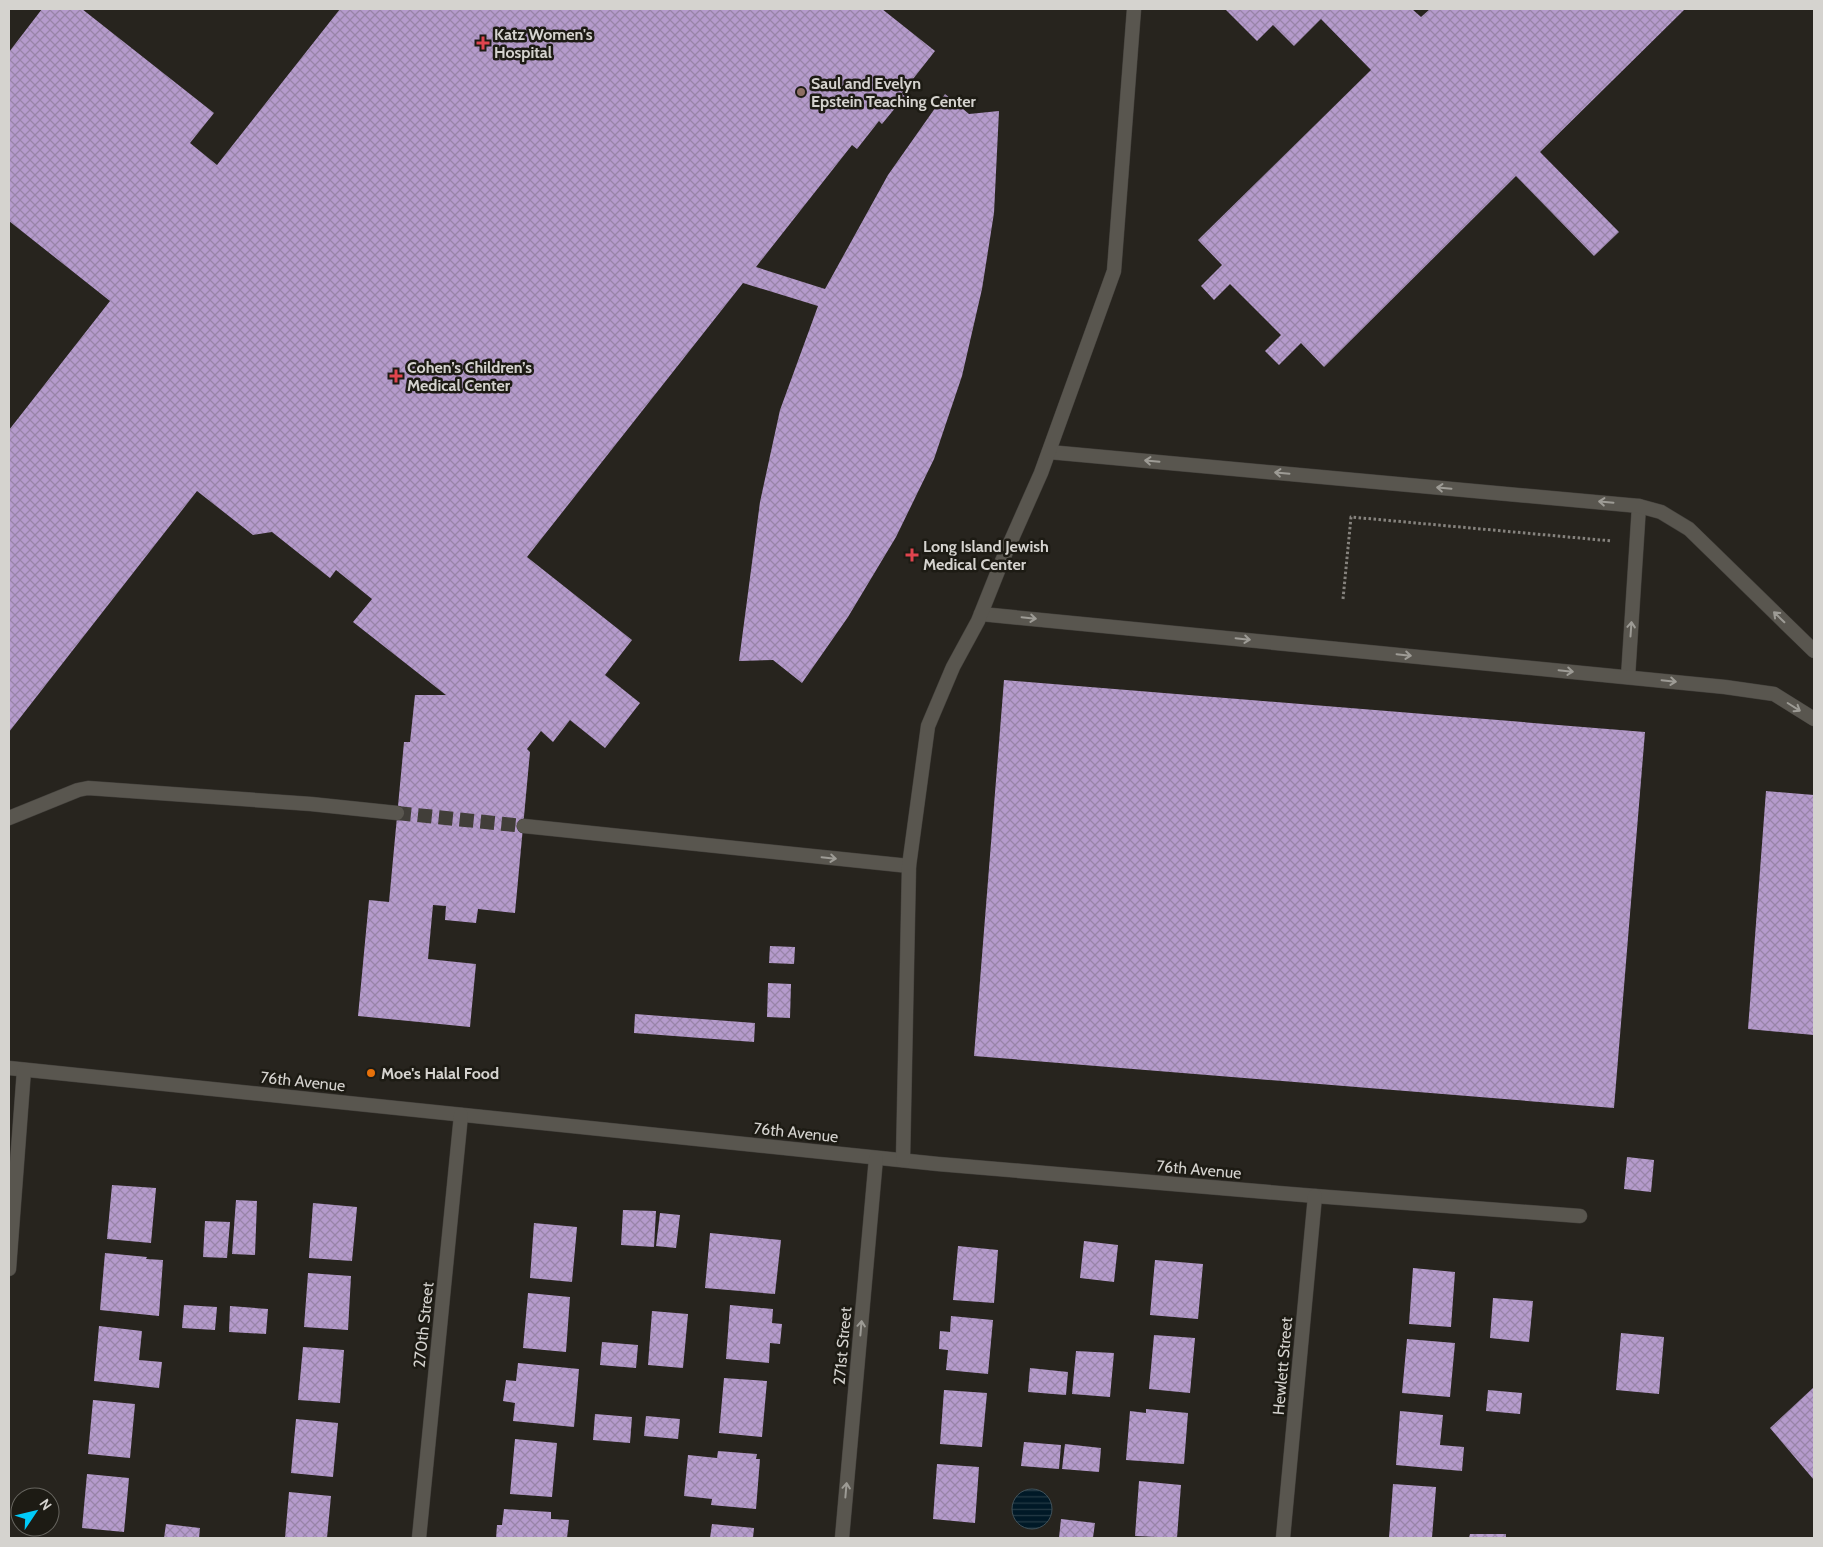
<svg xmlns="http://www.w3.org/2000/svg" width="1823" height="1547" font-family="Cabin,sans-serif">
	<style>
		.water { fill: url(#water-rules); stroke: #405159 }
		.building { fill: url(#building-cross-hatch) }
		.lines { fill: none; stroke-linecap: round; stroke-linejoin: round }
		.minor-tunnel { stroke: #413e39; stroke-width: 14; stroke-dasharray: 14 7; stroke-linecap: butt }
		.service-casing { stroke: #43403c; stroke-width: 15 }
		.minor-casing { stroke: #43403c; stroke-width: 15 }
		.path { stroke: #86837e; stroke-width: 3; stroke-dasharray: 2.5 2.5; stroke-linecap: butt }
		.service { stroke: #59564f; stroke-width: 14 }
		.minor { stroke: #59564f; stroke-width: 14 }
		.oneway { stroke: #9d9b95 }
		.health-dot { fill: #e0444e; stroke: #1d1b14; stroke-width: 2 }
		.education-dot { fill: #8d6e63; stroke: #1d1b14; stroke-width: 2 }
		.food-dot { fill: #e8710a; stroke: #1d1b14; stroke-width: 2 }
		.labels { text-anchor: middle; stroke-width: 5; stroke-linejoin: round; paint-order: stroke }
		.poi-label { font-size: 16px; font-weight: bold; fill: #d5d3cf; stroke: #1d1b14; text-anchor: start }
		.street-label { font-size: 16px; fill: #d5d3cf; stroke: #1d1b14 }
	</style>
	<defs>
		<pattern id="water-rules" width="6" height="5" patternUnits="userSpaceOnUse" patternTransform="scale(1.25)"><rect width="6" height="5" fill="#001927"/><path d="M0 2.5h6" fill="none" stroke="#243a45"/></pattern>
		<pattern id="building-cross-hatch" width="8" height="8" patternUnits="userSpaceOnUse" patternTransform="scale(1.25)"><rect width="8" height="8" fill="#b59bcc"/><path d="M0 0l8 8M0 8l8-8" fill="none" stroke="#9884a8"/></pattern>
	</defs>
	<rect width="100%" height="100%" fill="#27241e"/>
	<!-- water -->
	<circle class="water" cx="1032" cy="1509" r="20"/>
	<!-- building -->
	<g class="building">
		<polygon points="42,9 82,9 214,113 190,143 217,165 340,9 882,9 935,51 902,93 905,96 882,124 879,121 857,149 852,145 756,267 825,289 888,175 945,94 969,114 999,111 994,213 982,289 962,376 934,459 896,537 848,617 802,683 773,660 739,661 760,502 780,410 818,306 743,283 527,557 632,640 605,675 640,703 605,748 570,720 553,742 541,731 527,749 530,752 515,913 478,909 476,923 445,920 446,906 433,905 428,959 476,964 470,1027 358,1016 369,900 389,902 404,742 410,742 415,695 446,695 353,622 372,599 336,570 330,578 272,532 253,535 197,491 9,732 9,430 110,301 9,221 9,52"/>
		<polygon points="1225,9 1412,9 1421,17 1430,9 1685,9 1540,152 1619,232 1594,256 1516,176 1324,367 1301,343 1279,365 1265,351 1281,335 1230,284 1214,300 1201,286 1222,265 1198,240 1371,70 1321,19 1294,46 1273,25 1257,41"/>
		<polygon points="1004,680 1645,732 1614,1108 974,1056"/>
		<polygon points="1766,791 1814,795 1814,1035 1748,1029"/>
		<polygon points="770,946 795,947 794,964 769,963"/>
		<polygon points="768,983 791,984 790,1018 767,1017"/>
		<polygon points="635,1014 755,1023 754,1042 634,1033"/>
		<polygon points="1627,1157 1654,1160 1651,1192 1624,1189"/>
		<polygon points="112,1185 156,1188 151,1243 107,1239"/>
		<polygon points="236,1200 257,1201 255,1255 232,1254"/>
		<polygon points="313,1203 357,1207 352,1261 309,1258"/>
		<polygon points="623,1210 656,1211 654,1247 621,1245"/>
		<polygon points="660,1213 680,1215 676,1248 656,1246"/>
		<polygon points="205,1221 230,1222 227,1258 203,1257"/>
		<polygon points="534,1223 577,1227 572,1282 530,1278"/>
		<polygon points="710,1233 781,1240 775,1294 705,1288"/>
		<polygon points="1084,1241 1118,1245 1114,1282 1080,1278"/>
		<polygon points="958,1246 998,1250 994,1303 953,1300"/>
		<polygon points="105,1253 147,1257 146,1259 163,1260 159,1316 100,1310"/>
		<polygon points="1155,1260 1203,1264 1198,1319 1150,1315"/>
		<polygon points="1413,1268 1455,1272 1451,1327 1409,1324"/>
		<polygon points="308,1273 351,1276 348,1330 304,1327"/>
		<polygon points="528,1293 570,1297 566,1352 523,1348"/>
		<polygon points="1493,1298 1533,1301 1529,1342 1490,1338"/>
		<polygon points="184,1305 217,1307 215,1330 182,1328"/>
		<polygon points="730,1305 773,1309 772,1323 782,1324 780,1344 770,1343 769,1363 726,1359"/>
		<polygon points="230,1306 268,1309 266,1334 229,1332"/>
		<polygon points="652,1311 688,1314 683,1368 648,1365"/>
		<polygon points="951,1316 993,1320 988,1374 946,1370 948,1350 939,1349 940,1331 950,1332"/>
		<polygon points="99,1326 142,1331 139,1360 162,1362 159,1388 94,1381"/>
		<polygon points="1621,1333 1664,1337 1659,1394 1616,1390"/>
		<polygon points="1154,1335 1195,1338 1190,1393 1149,1389"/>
		<polygon points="1407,1339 1455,1343 1450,1397 1402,1393"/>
		<polygon points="602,1342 638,1345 636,1368 600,1365"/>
		<polygon points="303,1347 344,1350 340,1403 298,1400"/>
		<polygon points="1076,1351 1114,1353 1110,1397 1072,1394"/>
		<polygon points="518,1363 579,1369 574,1427 513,1421 515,1403 503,1401 506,1380 516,1381"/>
		<polygon points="1030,1368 1068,1372 1066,1395 1028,1392"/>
		<polygon points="724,1378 767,1381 762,1437 719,1433"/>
		<polygon points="1814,1387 1814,1480 1770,1428"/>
		<polygon points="944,1390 987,1393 982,1447 940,1444"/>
		<polygon points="1488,1390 1522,1393 1520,1414 1486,1411"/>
		<polygon points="93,1400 135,1404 130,1458 88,1454"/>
		<polygon points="1146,1409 1188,1413 1184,1464 1126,1460 1130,1411 1146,1413"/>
		<polygon points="1400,1411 1443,1415 1440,1445 1464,1447 1462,1471 1396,1465"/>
		<polygon points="595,1414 632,1417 630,1443 593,1440"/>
		<polygon points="646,1416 680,1419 678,1439 644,1436"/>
		<polygon points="296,1419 338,1423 333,1477 291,1473"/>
		<polygon points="515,1439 557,1443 552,1497 510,1494"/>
		<polygon points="1024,1442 1061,1445 1059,1469 1021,1466"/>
		<polygon points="1065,1444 1101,1448 1099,1472 1062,1469"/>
		<polygon points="718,1451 757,1454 756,1459 760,1459 756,1509 711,1505 712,1499 684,1496 688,1455 717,1458"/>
		<polygon points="937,1464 979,1467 975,1523 933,1519"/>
		<polygon points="87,1474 129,1478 124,1532 82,1528"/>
		<polygon points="1139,1481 1181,1485 1177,1538 1135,1536"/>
		<polygon points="1393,1484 1436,1487 1432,1538 1389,1538"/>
		<polygon points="289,1492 331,1496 327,1538 285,1538"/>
		<polygon points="504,1509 551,1512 551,1519 569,1520 567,1538 496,1538 497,1525 502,1525"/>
		<polygon points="1061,1519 1095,1523 1093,1538 1059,1538"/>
		<polygon points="166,1524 200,1528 199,1538 164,1538"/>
		<polygon points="712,1524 754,1528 753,1538 710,1538"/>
		<polygon points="1470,1534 1506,1534 1506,1538 1469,1538"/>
	</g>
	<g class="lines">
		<!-- minor-tunnel -->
		<polyline class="minor-tunnel" points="397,813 524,826"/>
		<!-- service casing -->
		<g class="service-casing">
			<polyline id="service" points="1628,677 1639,506"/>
		</g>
		<!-- minor casing -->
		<g class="minor-casing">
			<g id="minor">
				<polyline points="1049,452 1639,506 1661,512 1689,529 1814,651"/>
				<polyline points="981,614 1725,687 1774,694 1814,719"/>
				<polyline points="9,818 78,790 88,788 311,804 397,813"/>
				<polyline points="524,826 909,866"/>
				<polyline points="9,1068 938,1164 1315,1196 1580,1216"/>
				<polyline points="903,1160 909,866 928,726 953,667 978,621 1002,561 1041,473 1114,271 1134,9"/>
				<polyline points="9,1269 24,1070"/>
				<polyline points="419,1538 461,1115"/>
				<polyline points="842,1538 876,1158"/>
				<polyline points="1283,1538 1315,1196"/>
			</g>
		</g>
		<!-- path -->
		<polyline class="path" points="1343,599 1351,517 1612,541"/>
		<!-- service -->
		<use href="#service" class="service"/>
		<!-- minor -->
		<use href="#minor" class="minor"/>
	</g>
	<!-- one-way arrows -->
	<defs><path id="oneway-shaft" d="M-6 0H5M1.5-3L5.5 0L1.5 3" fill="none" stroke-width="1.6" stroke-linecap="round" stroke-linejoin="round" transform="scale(1.25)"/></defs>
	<g class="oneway">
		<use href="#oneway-shaft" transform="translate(1152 461) rotate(-175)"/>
		<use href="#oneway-shaft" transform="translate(1282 473) rotate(-175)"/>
		<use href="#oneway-shaft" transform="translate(1444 488) rotate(-175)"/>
		<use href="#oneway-shaft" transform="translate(1606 502) rotate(-175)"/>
		<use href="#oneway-shaft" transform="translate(1779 617) rotate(-136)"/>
		<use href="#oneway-shaft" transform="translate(1029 618) rotate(6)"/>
		<use href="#oneway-shaft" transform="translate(1631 629) rotate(-86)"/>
		<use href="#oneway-shaft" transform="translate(1243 639) rotate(6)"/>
		<use href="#oneway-shaft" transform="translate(1404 655) rotate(6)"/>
		<use href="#oneway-shaft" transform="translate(1566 671) rotate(6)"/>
		<use href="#oneway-shaft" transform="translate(1669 681) rotate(6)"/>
		<use href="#oneway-shaft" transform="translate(1794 707) rotate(32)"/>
		<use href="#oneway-shaft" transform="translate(829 858) rotate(6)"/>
		<use href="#oneway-shaft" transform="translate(861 1328) rotate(-85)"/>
		<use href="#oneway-shaft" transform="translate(846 1490) rotate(-85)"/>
	</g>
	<!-- markers -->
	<g class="health-dot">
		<path d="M480.5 35.5h5v5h5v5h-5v5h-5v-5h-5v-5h5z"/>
		<path d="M393.5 368.5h5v5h5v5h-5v5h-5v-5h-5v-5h5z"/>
		<path d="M909.5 547.5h5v5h5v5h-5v5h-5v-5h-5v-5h5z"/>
	</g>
	<circle class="education-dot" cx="801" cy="92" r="5"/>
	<circle class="food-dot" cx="371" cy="1073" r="5"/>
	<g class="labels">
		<!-- poi labels -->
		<g class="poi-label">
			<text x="494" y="40">Katz Women's<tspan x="494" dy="18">Hospital</tspan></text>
			<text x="811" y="89">Saul and Evelyn<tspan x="811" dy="18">Epstein Teaching Center</tspan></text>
			<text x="407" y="373">Cohen’s Children’s<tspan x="407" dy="18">Medical Center</tspan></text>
			<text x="923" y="552">Long Island Jewish<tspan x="923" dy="18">Medical Center</tspan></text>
			<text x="381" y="1079">Moe's Halal Food</text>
		</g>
		<!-- street labels -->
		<g class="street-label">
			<text transform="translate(303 1081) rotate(6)" y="6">76th Avenue</text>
			<text transform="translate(796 1132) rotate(6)" y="6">76th Avenue</text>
			<text transform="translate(1199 1169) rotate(5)" y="6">76th Avenue</text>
			<text transform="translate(423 1325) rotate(-84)" y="6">270th Street</text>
			<text transform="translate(842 1346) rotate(-85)" y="6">271st Street</text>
			<text transform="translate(1282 1366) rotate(-85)" y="6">Hewlett Street</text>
		</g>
	</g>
	<!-- border -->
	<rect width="1823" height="1547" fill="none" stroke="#d5d3cf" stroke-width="20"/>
	<!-- north arrow -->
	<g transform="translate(35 1512) rotate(55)"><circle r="24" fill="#1d1b14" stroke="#67655f"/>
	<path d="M0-4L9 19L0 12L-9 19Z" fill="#00cbf9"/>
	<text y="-8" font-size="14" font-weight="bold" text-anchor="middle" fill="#d5d3cf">N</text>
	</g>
</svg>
